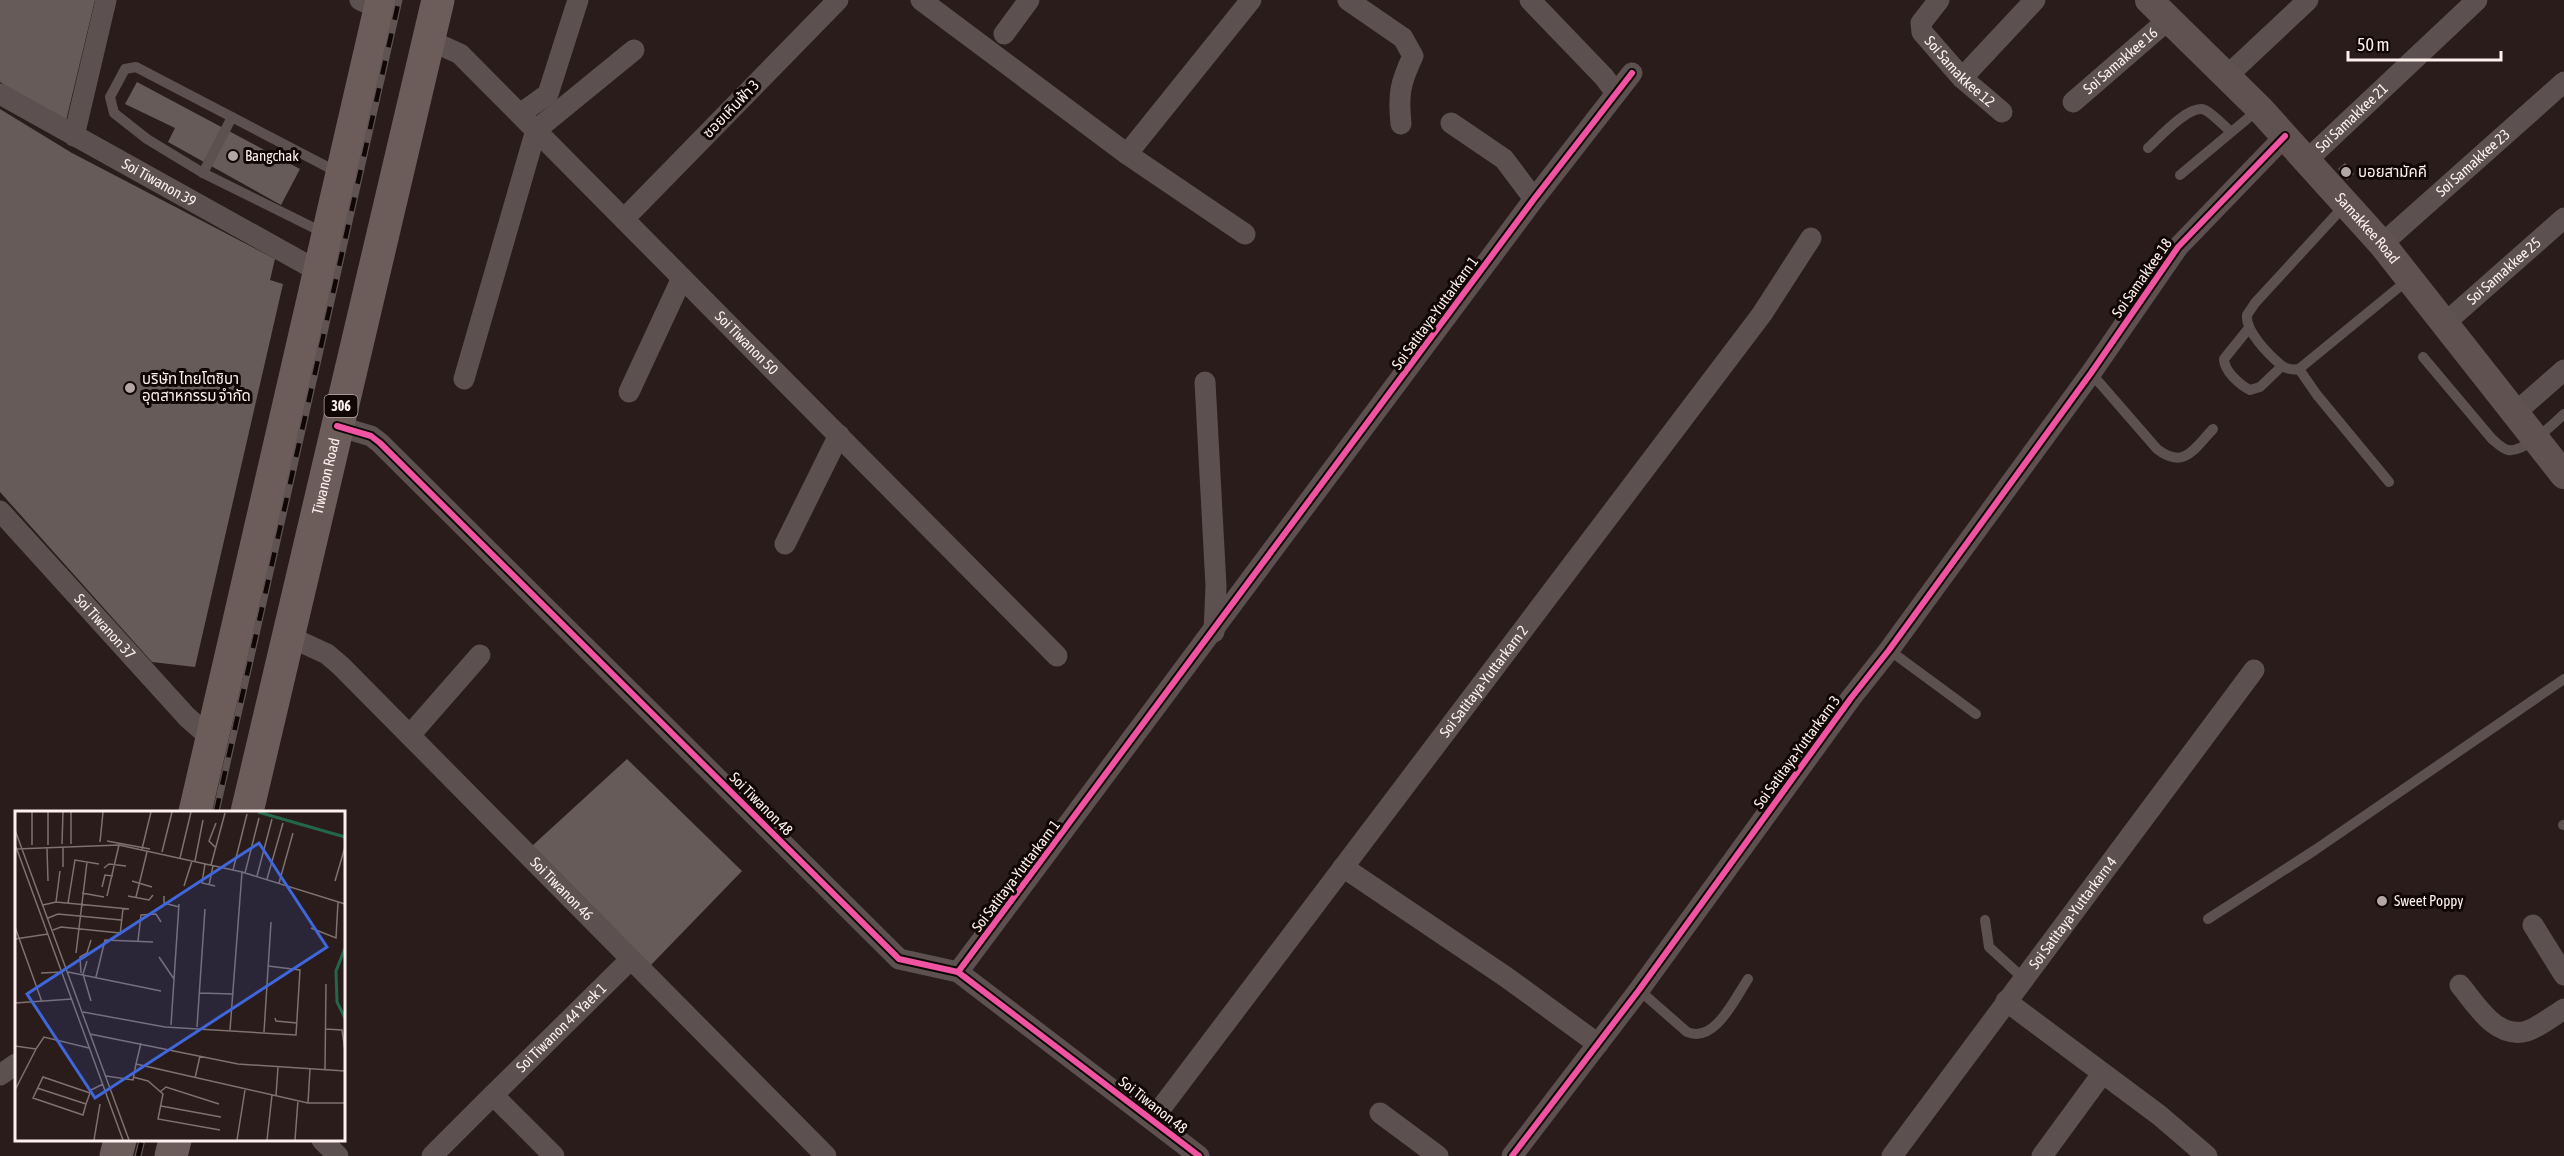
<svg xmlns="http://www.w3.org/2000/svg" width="2564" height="1156" font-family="'Asap Condensed','Noto Sans Thai',sans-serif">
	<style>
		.building { fill: #675b59 }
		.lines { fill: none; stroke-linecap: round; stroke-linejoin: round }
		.lane { stroke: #5c5150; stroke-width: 10 }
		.street { stroke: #5c5150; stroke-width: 21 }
		.secondary { stroke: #5f5251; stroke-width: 28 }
		.primary { stroke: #6c5c5a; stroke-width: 33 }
		.rail-casing { stroke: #5f5453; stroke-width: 7 }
		.rail { stroke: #100705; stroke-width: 4.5; stroke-dasharray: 14; stroke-linecap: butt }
		.cycleway-casing { stroke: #100705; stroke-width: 10 }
		.cycleway { stroke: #f153a3; stroke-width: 6 }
		.poi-dot { fill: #b3a6a4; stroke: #100705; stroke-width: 2 }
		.labels { text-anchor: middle; stroke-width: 6; stroke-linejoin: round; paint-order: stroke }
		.shield { fill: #100705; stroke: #b6aaa7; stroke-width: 1.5 }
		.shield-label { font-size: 14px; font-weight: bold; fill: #fdf0ed }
		.street-label { font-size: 15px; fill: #fdf0ed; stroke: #100705 }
		.poi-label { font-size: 15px; fill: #fdf0ed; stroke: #100705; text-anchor: start }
		.inset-river { fill: none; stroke: #246747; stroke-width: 3 }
		.inset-road { fill: none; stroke: #7e716f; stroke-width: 1.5 }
		.view { fill: #3f66db; fill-opacity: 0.15; stroke: #3f66db; stroke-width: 3 }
		.inset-edge { fill: none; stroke: #fdf0ed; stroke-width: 3 }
	</style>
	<rect width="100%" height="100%" fill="#291c1b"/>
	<!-- building -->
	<g class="building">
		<polygon points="0,0 95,0 65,125 0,82"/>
		<polygon points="137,82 300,169 281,205 168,142 175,128 125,104"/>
		<polygon points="0,109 72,153 275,259 270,280 283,284 195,667 152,662 0,492"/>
		<polygon points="2345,163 2354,174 2347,180 2338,169"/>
		<polygon points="627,759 742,871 650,966 532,846"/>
	</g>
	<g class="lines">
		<!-- lane -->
		<g class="lane">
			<path d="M2148,148C2159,138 2190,103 2205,110C2213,114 2223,125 2230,131"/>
			<polyline points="203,173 232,117"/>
			<polyline points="2180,175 2259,109"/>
			<path d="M2345,205L2255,303L2247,315C2245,331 2269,355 2281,365C2287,370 2293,370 2299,369L2409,279"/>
			<polyline points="324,233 203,173 147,139 114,113 110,97 125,69 136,67 339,173"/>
			<path d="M2249,328L2224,359C2224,371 2240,385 2250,390L2260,387L2282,366"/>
			<path d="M2423,357L2492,439C2497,443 2501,448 2508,450C2524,453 2552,425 2564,414"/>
			<polyline points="2299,369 2317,395 2389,482"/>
			<path d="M2091,373L2157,449C2184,470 2194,449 2213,429"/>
			<polyline points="1889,650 1976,714"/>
			<polyline points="2563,825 2564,825"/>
			<polyline points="2208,919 2315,850 2564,679"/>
			<polyline points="1985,920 1989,947 2024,979"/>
			<path d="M1639,990L1687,1032C1715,1044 1735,998 1748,979"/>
		</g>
		<!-- street -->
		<g class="street">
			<polyline points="360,0 380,9"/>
			<polyline points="921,0 1127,154 1245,234"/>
			<path d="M1348,0L1403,38L1413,56C1400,83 1398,95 1401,124"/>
			<polyline points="1530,0 1604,77 1616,93"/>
			<path id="s1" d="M1939,0L1921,23L1922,32L1962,78L2002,112"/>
			<polyline points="1004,34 1029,0"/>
			<path id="s2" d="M429,40L460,54L1057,656"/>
			<polyline points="2226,77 2308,0"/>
			<polyline points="1962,78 2035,0"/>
			<path id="s3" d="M0,94L318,271"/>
			<path id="s4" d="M2073,102L2169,19"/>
			<polyline points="520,114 548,94 578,0"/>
			<polyline points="1451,123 1504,159 1534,199"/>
			<polyline points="74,136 106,0"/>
			<polyline points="1127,154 1251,0"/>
			<path id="s5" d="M2306,161L2477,0"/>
			<polyline points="624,219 838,0"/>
			<path id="s6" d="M2382,244L2564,82"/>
			<path id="s7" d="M2444,324L2564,218"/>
			<polyline points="464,379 536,130 634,50"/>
			<polyline points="1205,382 1216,586 1214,632"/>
			<polyline points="629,392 682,278"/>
			<polyline points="2515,413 2564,370"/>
			<polyline points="337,426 371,436 380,443 899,959 958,972 1199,1156"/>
			<path id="s8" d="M0,511L187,717L212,739"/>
			<polyline points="785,544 839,435"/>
			<path id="s9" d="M288,636L327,654L341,666L826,1156"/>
			<polyline points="410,735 480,655"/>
			<polyline points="1343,867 1506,977 1598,1044"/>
			<polyline points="2533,925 2564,975"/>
			<polyline points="958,972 1534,199 1632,73"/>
			<path d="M2460,985C2476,1004 2496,1040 2527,1031C2539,1027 2553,1016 2564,1009"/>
			<polyline points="2006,1001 2159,1115 2207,1156"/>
			<polyline points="0,1075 16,1064"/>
			<path id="s10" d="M493,1095L630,960"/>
			<polyline points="1380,1113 1438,1156"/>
			<path id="s11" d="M1152,1120L1762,314L1811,238"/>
			<polyline points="322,1140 338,1156"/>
			<polyline points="432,1156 493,1095 554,1156"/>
			<polyline points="1512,1156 1639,990 1851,698 1889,650 2091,373 2178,247 2285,136"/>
			<path id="s12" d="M1892,1156L2254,670"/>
			<polyline points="2042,1156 2102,1074"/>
		</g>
		<!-- secondary -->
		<path class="secondary" id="s13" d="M2149,0L2260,109L2382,244L2564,475"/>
		<!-- primary -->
		<g class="primary">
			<polyline points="195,812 382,0"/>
			<path id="s14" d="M247,812L438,0"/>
			<polyline points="116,1156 120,1140"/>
			<polyline points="171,1156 175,1140"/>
		</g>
		<!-- rail casing -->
		<g class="rail-casing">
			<g id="rail">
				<polyline points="216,812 399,0"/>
				<polyline points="138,1156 142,1140"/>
			</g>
		</g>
		<!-- rail -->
		<use href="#rail" class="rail"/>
		<!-- cycleway casing -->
		<g class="cycleway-casing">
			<g id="cycleway">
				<polyline points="337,426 371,436 380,443 899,959 958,972 1199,1156"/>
				<polyline points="958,972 1534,199 1632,73"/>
				<polyline points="1512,1156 1639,990 1851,698 1889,650 2091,373 2178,247 2285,136"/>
			</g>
		</g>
		<!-- cycleway -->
		<use href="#cycleway" class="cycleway"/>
	</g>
	<!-- markers -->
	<g class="poi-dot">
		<circle cx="233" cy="156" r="6"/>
		<circle cx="2346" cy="172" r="6"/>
		<circle cx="130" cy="388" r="6"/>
		<circle cx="2382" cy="901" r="6"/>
	</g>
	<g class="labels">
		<!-- shield labels -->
		<rect class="shield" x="324.5" y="395" width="33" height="22" rx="4.5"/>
		<g class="shield-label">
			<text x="341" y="411">306</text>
		</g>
		<!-- street labels -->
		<g class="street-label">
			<text dy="5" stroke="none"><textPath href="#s4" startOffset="63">Soi Samakkee 16</textPath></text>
			<text dy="5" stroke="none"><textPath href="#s1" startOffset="93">Soi Samakkee 12</textPath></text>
			<text transform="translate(731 109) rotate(-46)" y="5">ซอยเหินฟ้า 3</text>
			<text dy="5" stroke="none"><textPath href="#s5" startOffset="63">Soi Samakkee 21</textPath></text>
			<text dy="5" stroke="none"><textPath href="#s6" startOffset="122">Soi Samakkee 23</textPath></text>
			<text dy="5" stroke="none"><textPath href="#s3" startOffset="182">Soi Tiwanon 39</textPath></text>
			<text dy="5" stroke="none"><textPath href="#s13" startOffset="316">Samakkee Road</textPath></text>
			<text dy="5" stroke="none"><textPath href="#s7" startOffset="80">Soi Samakkee 25</textPath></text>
			<text transform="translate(2142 278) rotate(-55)" y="5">Soi Samakkee 18</text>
			<text transform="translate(1435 313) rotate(-54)" y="5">Soi Satitaya-Yuttarkarn 1</text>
			<text dy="5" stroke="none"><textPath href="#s2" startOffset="441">Soi Tiwanon 50</textPath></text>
			<text dy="5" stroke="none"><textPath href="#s14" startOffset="345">Tiwanon Road</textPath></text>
			<text dy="5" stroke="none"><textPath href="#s8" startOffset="156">Soi Tiwanon 37</textPath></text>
			<text dy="5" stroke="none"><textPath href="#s11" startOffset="550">Soi Satitaya-Yuttarkarn 2</textPath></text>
			<text transform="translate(1797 752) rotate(-54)" y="5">Soi Satitaya-Yuttarkarn 3</text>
			<text transform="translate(761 804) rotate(45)" y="5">Soi Tiwanon 48</text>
			<text transform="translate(1016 876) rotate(-53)" y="5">Soi Satitaya-Yuttarkarn 1</text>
			<text dy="5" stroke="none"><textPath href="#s9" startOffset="375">Soi Tiwanon 46</textPath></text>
			<text dy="5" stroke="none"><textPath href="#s12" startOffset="303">Soi Satitaya-Yuttarkarn 4</textPath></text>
			<text dy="5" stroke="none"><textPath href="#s10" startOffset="96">Soi Tiwanon 44 Yaek 1</textPath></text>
			<text transform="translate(1153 1105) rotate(38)" y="5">Soi Tiwanon 48</text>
		</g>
		<!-- poi labels -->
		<g class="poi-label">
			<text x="245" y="161">Bangchak</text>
			<text x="2358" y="177">บอยสามัคคี</text>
			<text x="142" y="384">บริษัท ไทยโตชิบา<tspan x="142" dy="17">อุตสาหกรรม จำกัด</tspan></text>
			<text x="2394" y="906">Sweet Poppy</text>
		</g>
	</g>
	<!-- overview -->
	<g transform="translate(15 811)">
		<rect width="330" height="330" fill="#291c1b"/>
		<path class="inset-river" d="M243,1L330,26M330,137L321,160L322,191L330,207"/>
		<path class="inset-road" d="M0,19L114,329M92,30L135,38M85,31L88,1M47,33L48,1M56,33V1M17,34V1M33,34V1M1,36L108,329M200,36L194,30L201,12M32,37L33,70M48,37V56M1,38L104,34L227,61L330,93M127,38L136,1M147,41L157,1M165,47L176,1M180,50L188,9M190,53L187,72L200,75M196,54L210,2M89,57L94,53L111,55M218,59L232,3M230,62L244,7M242,65L257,8M252,68L268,12M117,70L137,76M320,70L330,36M264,72L278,22M194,74L198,55M169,75L177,50M87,76L90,64L98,65M67,82L89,86M92,85L104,34M113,85L134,89L138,84M149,85V92L164,96M121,86L132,41M41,91L45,60M53,92L60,49L84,53M28,94L41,91L114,98M33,107L43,103L106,109M0,116L27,191M296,117L321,127L323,91M38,119L46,116L105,122M105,124L108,98M0,128L33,123M123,130L126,104L141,103L146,111M61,142L72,51M144,146L159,168M72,150L68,163L76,190M53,161L146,180M26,162L47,161M66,162L65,146L72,142L76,129M81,166L90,129L138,131M185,182L218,183M0,192L57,188M68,201L150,216L281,224L285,159L253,155M260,207L261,210L282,212M156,214L164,93M182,216L190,98M310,218L327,219L330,240M215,219L227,61M249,221L256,111M75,223L223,253L330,260M0,235L21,238L29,226L74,237M121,253L126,232M310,258L311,173M91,265L118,269L121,253L293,292H330M118,266L133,270L148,283L143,308L205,319M180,267L185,245M22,277L71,293M0,279L21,238M145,281L151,276L204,293M75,282L28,266L18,287L68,304L71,293L75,282L76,279L88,273M261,285L263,256M293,292L295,258M146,295L206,306M79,329L85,293M222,329L230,279M252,329L257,284M280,329L283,289"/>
		<path class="view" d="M244,32L312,136L80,287L12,183Z"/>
		<rect width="330" height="330" class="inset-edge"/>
	</g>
	<!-- scale -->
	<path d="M2348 51v9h153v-9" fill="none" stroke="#fdf0ed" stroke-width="3"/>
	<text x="2357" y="51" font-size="18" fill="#fdf0ed" stroke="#100705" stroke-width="4.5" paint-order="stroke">50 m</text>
</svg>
